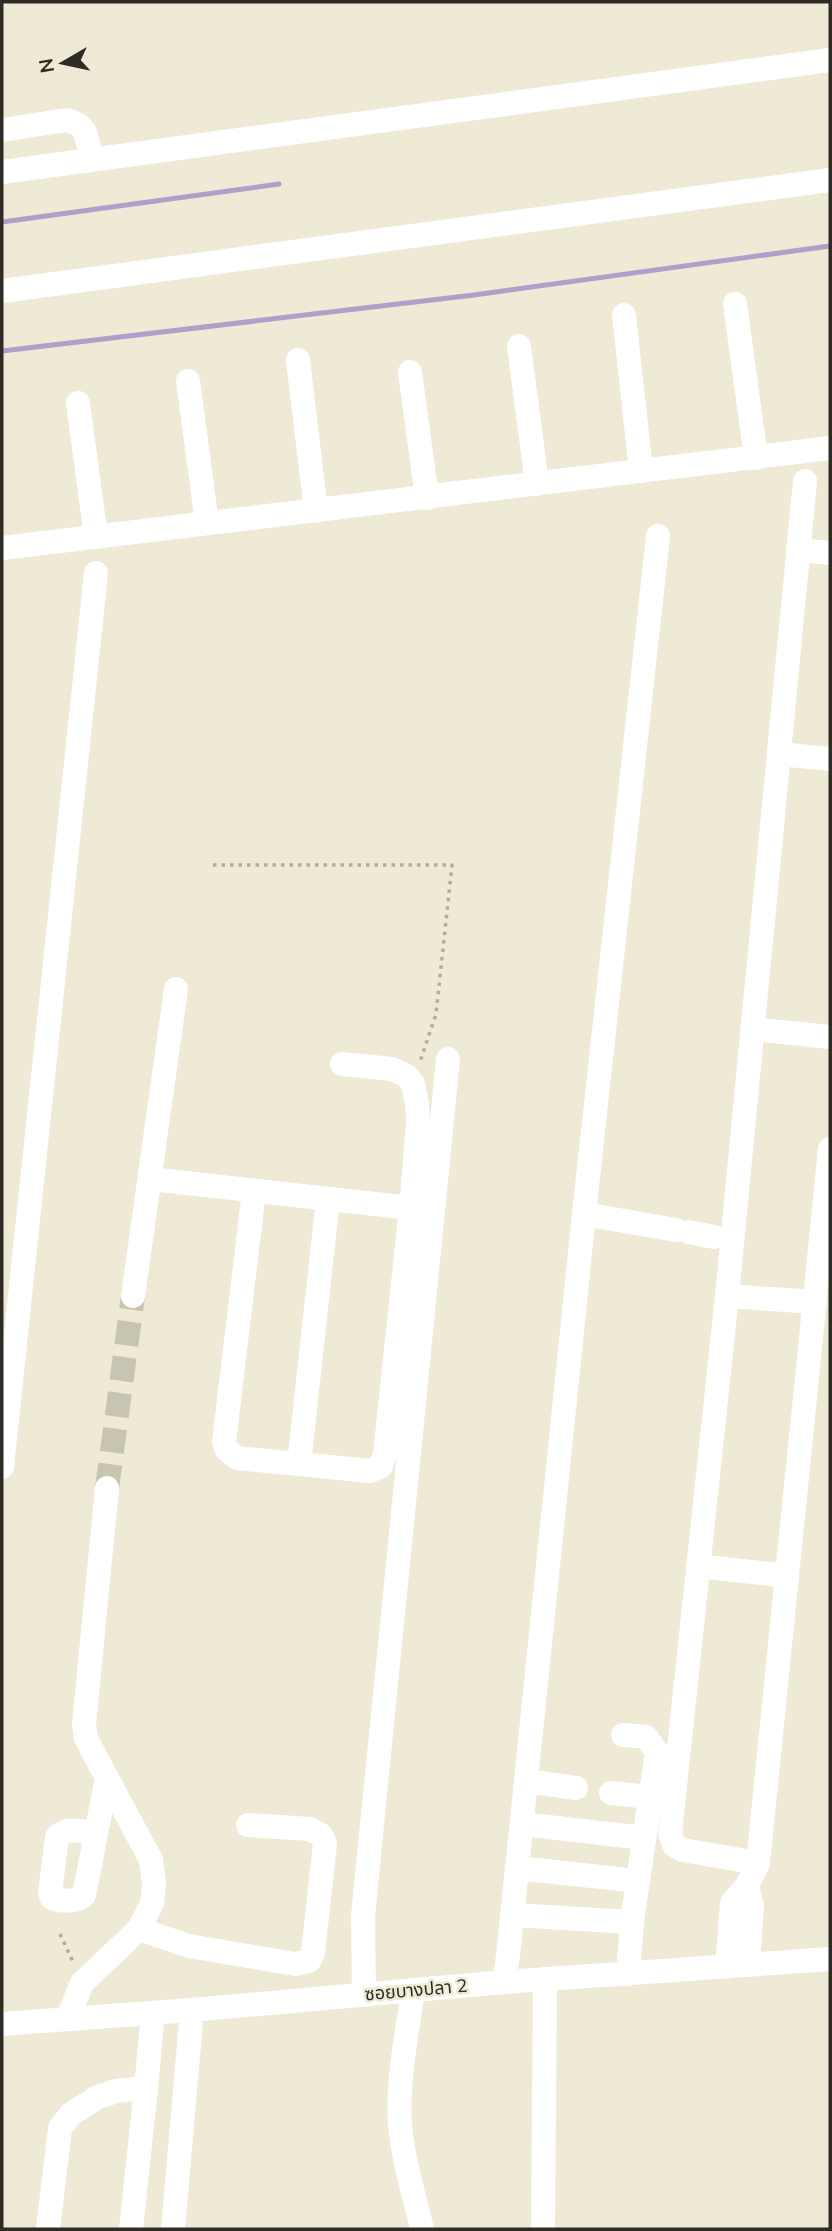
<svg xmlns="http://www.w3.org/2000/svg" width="832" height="2231" font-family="Mulish,'Noto Sans Thai',sans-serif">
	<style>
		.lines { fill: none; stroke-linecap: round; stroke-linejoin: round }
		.stream { stroke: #b39dcb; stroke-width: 5 }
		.minor-tunnel { stroke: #c8c4b2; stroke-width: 24; stroke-dasharray: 24 12; stroke-linecap: butt }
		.path { stroke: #b1ad9c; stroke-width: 3.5; stroke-dasharray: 3.5 5; stroke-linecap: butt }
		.minor { stroke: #fff; stroke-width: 24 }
		.labels { text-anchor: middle; stroke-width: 5; stroke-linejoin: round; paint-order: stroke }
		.street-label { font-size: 18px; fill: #2e2c24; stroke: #eeead5 }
	</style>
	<rect width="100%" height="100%" fill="#eeead5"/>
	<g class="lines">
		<!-- stream -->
		<g class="stream">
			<polyline points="2,222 279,184"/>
			<polyline points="2,351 474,295 830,246"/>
		</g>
		<!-- minor-tunnel -->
		<polyline class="minor-tunnel" points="107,1488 133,1296"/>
		<!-- path -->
		<g class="path">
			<polyline points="213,865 452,865 436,1014 420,1062"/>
			<polyline points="60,1934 74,1964"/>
		</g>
		<!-- minor -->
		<g class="minor">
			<polyline points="2,130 67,120 79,125 85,132 92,159"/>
			<polyline points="2,172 830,60"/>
			<polyline points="2,291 830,180"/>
			<polyline points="735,304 756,458"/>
			<polyline points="624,315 641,471"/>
			<polyline points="519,346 537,484"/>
			<polyline points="298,360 316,511"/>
			<polyline points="410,372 427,498"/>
			<polyline points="188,381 207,523"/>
			<polyline points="78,403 96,537"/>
			<polyline points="2,548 830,448"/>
			<polyline points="798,550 830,553"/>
			<polyline points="779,754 830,759"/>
			<polyline points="752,1029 830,1037"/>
			<polyline points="150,1179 411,1208"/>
			<polyline points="254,1191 224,1442 227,1450 237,1458 370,1471 381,1466 385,1454 411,1208 418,1123 417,1104 413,1084 407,1076 392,1069 342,1064"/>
			<polyline points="584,1214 676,1230"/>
			<polyline points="689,1232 714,1237"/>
			<polyline points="133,1296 176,989"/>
			<polyline points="727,1296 815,1302"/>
			<polyline points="299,1464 328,1199"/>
			<polyline points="2,1467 96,573"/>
			<polyline points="698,1566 787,1576"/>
			<polyline points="526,1781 576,1788"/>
			<polyline points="611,1793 650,1797"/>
			<polyline points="522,1824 644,1838"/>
			<path d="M96,1834C83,1832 67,1826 57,1837L50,1893L52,1898C62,1902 77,1902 84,1895L107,1778"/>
			<polyline points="758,1863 683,1850 674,1845 670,1833 727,1296 805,481"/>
			<polyline points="517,1868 638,1881"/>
			<polyline points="747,1886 758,1863 830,1149"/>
			<polyline points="512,1915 632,1922 657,1752 646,1737 623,1735"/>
			<polyline points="139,1929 189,1946 295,1964 309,1961 313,1953 325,1844 321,1835 310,1829 248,1825"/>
			<polyline points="727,1967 732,1903 747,1886 752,1906 748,1965"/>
			<polyline points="628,1974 632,1922"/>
			<polyline points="504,1982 508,1956 584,1214 658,536"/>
			<path d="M413,1991C407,2034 397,2080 400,2124C403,2160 414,2195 422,2229"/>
			<polyline points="364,1995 363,1916 448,1059"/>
			<polyline points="68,2018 82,1983 139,1929 152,1903 154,1883 151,1860 93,1752 86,1738 84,1724 107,1488"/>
			<polyline points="2,2024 192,2010 504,1982 830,1959"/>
			<polyline points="48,2229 60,2128 71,2114 98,2097 116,2091 146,2088 153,2013"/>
			<polyline points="131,2229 146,2088"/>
			<polyline points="173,2229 192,2010"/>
			<polyline points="543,2229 545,1979"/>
		</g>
	</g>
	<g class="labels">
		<!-- street labels -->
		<g class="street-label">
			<text transform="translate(416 1990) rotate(-5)" y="6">ซอยบางปลา 2</text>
		</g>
	</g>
	<!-- border -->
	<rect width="832" height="2231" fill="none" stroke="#2e2c24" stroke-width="7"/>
	<!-- north arrow -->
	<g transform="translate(63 63) rotate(261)" stroke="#eeead5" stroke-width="5" paint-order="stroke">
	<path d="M0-5L12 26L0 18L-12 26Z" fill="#2e2c24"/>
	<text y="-10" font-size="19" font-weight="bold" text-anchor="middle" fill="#2e2c24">N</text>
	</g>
</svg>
